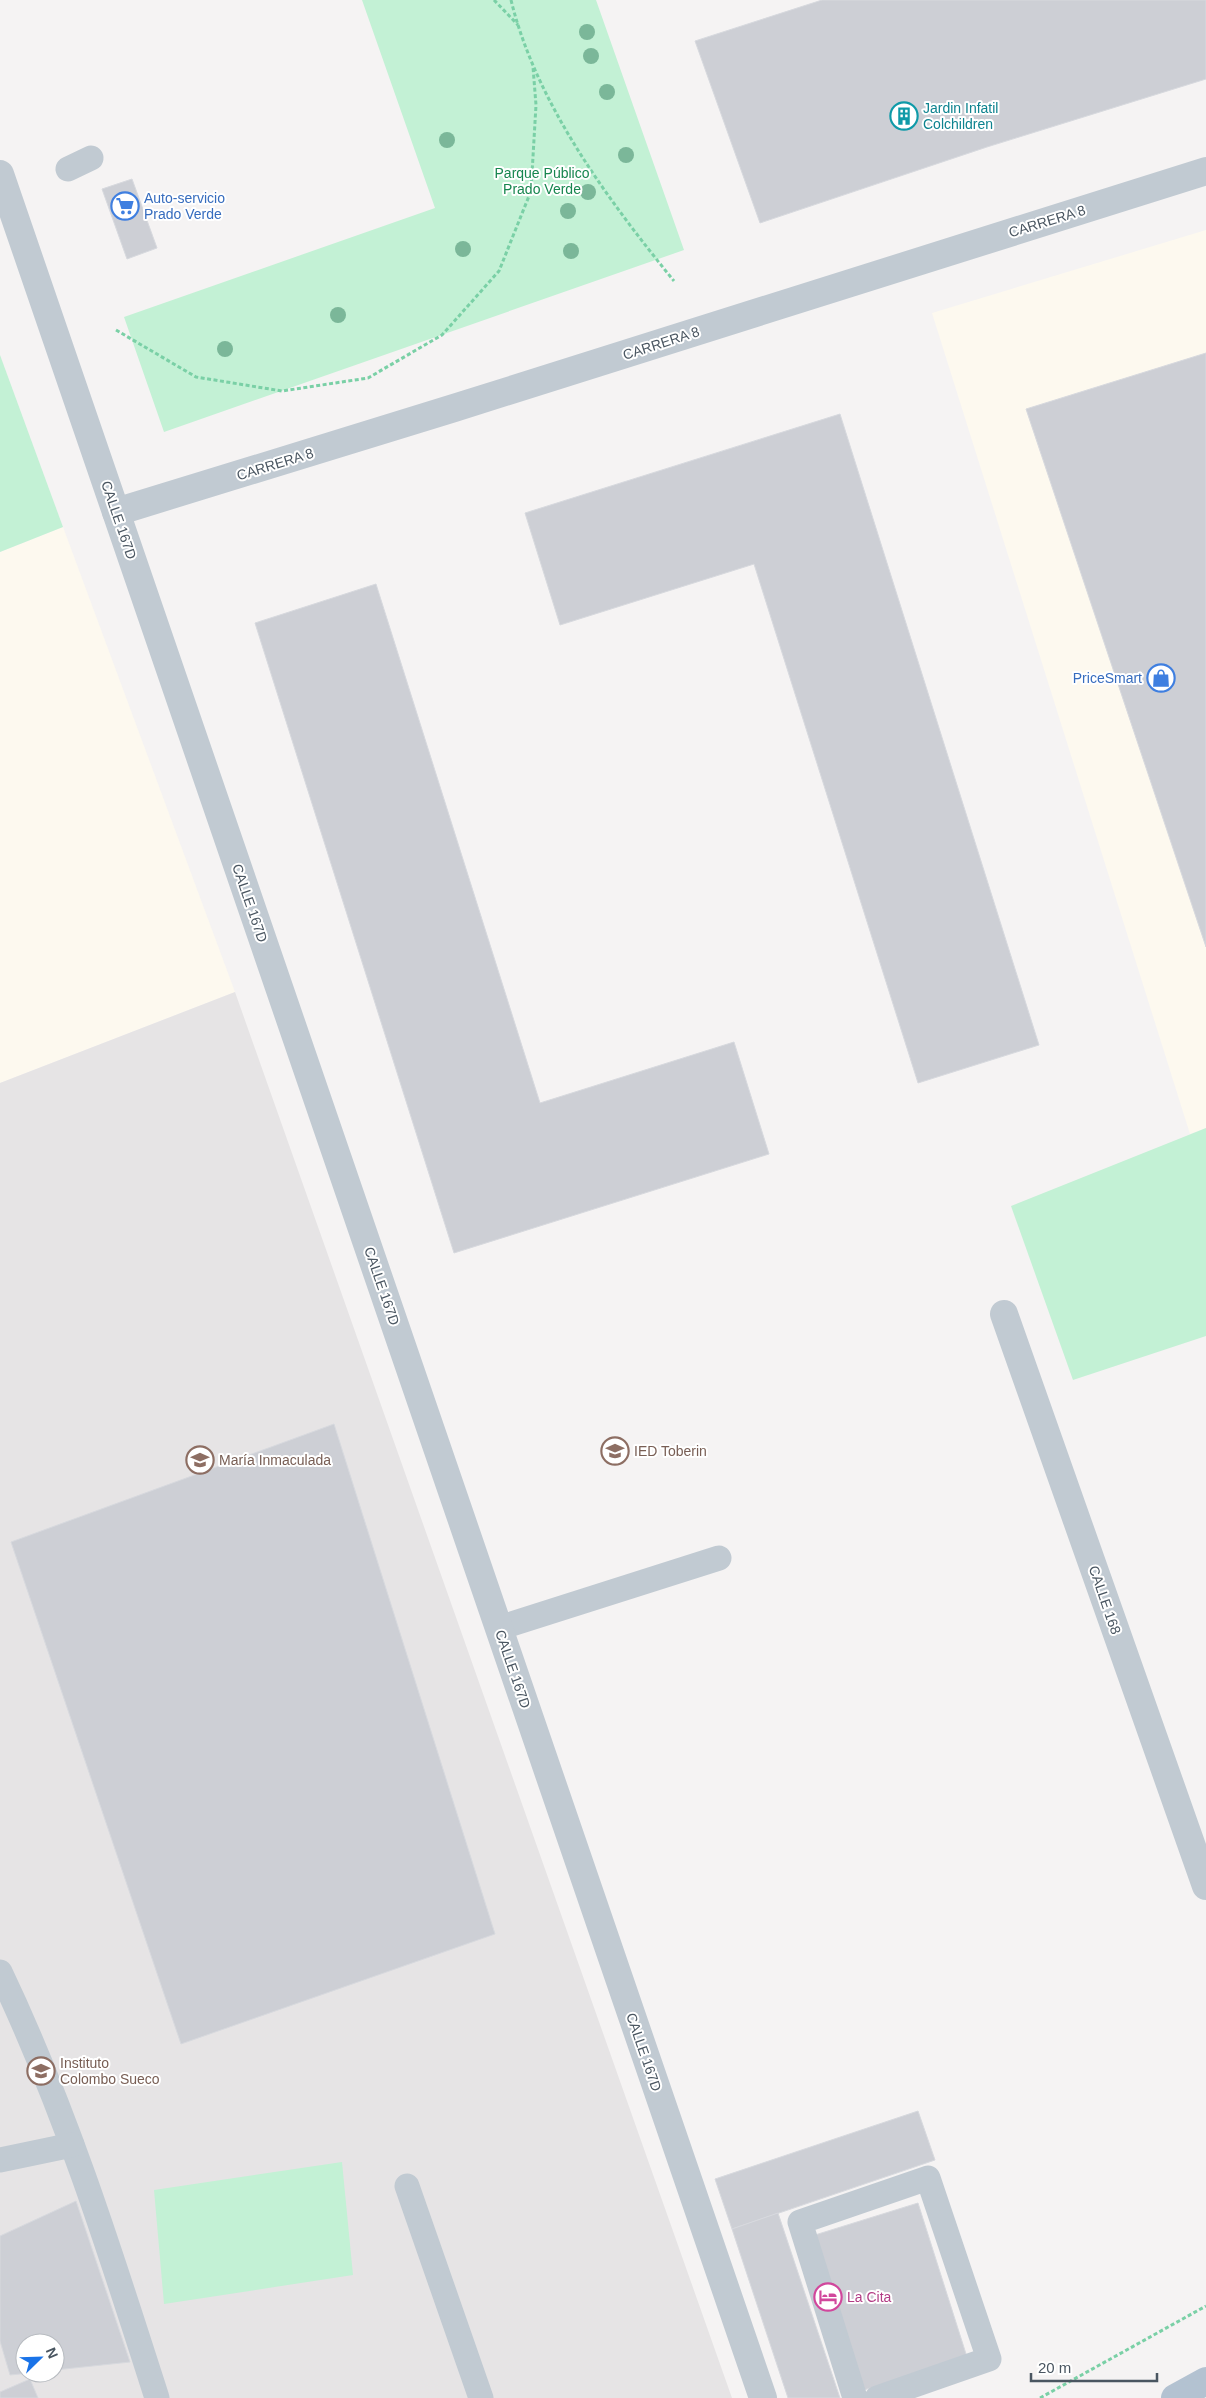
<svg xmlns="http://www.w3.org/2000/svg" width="1206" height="2398" font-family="Arial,sans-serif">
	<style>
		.commercial { fill: #fdf9ef }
		.education { fill: #e6e4e5; fill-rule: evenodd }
		.green { fill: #c3f1d5 }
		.building { fill: #cdcfd5; stroke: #d7d9de }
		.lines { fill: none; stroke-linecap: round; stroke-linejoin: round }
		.path { stroke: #7ad0a6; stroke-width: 3; stroke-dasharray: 4 2.5; stroke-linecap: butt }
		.service { stroke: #c1cad2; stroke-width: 25 }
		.minor { stroke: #c1cad2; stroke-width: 28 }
		.primary { stroke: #b3c2d1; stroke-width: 28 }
		.tree { fill: #7bb799 }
		.labels { text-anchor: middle; stroke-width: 4; stroke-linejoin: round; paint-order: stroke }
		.culture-label { font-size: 14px; fill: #0d838f; stroke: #fff; text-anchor: start }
		.park-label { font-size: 14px; fill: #17864f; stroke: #fff }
		.shop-label { font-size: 14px; fill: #366cbe; stroke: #fff; text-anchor: start }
		.street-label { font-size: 14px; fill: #4a5661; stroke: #fff }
		.education-label { font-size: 14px; fill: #785e54; stroke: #fff; text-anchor: start }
		.hotel-label { font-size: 14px; fill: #b23c85; stroke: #fff; text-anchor: start }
	</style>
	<rect width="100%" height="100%" fill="#f5f3f3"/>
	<!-- commercial -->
	<g class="commercial">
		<polygon points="1206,230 1206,1128 1190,1134 932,313"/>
		<polygon points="63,527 235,992 0,1083 0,552"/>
	</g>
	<!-- education -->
	<path class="education" d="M235,992L732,2398H0V1083ZM25,2343H55V2373H25Z"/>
	<!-- green -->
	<g class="green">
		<polygon points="362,0 596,0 684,250 164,432 124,317 435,208"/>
		<polygon points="0,355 63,527 0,552"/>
		<polygon points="1206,1128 1206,1336 1073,1380 1011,1206"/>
		<polygon points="342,2162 353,2275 164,2304 154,2190"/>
	</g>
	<!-- building -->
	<g class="building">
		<polygon points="822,0 1206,0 1206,79 987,147 760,223 695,41"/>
		<polygon points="132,179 157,248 127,259 102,189"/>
		<polygon points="1206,353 1206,947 1026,409"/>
		<polygon points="840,414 1039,1045 918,1083 754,564 560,625 525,513"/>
		<polygon points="376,584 540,1103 734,1042 769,1154 454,1253 255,623"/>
		<polygon points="334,1424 495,1934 181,2044 11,1542"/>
		<polygon points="918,2111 935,2160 732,2229 715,2179"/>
		<polygon points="76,2201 130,2362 55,2370 55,2343 25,2343 25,2373 30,2373 10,2375 0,2341 0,2236"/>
		<polygon points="918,2203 967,2357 864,2390 815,2235"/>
		<polygon points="778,2213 840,2398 788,2398 732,2229"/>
		<polygon points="30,2379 38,2398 0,2398 0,2392"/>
	</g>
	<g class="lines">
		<!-- path -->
		<g class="path">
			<polyline points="494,0 518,25"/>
			<path d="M511,0C536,103 608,200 674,281"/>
			<polyline points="116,330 196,377 282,391 368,378 442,335 499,271 531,191 536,105 533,67"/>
			<polyline points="1040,2398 1206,2306"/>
		</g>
		<!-- service -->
		<g class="service">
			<polyline points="68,169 91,158"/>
			<polyline points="499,1628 719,1558"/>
			<path d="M0,1972C65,2108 111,2254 157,2398"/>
			<polyline points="0,2160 72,2145"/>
			<polyline points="407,2186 481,2398"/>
			<polyline points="855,2398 800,2222 928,2178 989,2359 877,2398"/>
		</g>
		<!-- minor -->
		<g class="minor">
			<polyline points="0,174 763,2398"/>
			<polyline points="116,512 454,408 1206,171"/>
			<polyline points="1004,1314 1206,1886"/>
		</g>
		<!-- primary -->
		<polyline class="primary" points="1175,2398 1206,2381"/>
	</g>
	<!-- trees -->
	<g class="tree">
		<circle cx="587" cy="32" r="8"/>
		<circle cx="591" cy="56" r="8"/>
		<circle cx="607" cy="92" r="8"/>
		<circle cx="447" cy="140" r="8"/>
		<circle cx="626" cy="155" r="8"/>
		<circle cx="588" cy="192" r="8"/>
		<circle cx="568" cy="211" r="8"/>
		<circle cx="463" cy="249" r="8"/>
		<circle cx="571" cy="251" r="8"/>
		<circle cx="338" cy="315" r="8"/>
		<circle cx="225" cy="349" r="8"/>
	</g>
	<!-- icons -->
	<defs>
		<g id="building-ring" transform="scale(1.4375)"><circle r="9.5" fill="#fff" stroke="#0f9aa8" stroke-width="1.5"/><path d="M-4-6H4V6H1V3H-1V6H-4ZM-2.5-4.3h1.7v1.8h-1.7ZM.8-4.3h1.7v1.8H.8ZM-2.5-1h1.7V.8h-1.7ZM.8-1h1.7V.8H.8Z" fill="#0f9aa8"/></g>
		<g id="supermarket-ring" transform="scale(1.4375)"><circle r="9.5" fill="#fff" stroke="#3f7fe0" stroke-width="1.5"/><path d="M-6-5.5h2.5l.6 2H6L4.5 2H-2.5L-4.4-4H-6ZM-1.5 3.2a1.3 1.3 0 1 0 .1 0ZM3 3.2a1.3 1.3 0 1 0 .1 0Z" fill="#3f7fe0"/></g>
		<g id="shop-ring" transform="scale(1.4375)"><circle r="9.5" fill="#fff" stroke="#3f7fe0" stroke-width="1.5"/><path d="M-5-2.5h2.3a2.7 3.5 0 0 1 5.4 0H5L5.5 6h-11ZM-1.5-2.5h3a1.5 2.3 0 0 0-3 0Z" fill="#3f7fe0"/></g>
		<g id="school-ring" transform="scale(1.4375)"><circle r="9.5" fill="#fff" stroke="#8d6e63" stroke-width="1.5"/><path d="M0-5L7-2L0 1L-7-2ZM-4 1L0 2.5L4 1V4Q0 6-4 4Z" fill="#8d6e63"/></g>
		<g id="hotel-ring" transform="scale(1.4375)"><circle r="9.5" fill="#fff" stroke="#d1479c" stroke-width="1.5"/><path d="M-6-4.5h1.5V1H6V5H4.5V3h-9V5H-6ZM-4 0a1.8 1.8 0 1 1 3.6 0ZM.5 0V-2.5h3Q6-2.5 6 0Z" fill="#d1479c"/></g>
	</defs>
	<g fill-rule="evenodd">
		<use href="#building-ring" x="904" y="116"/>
		<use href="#supermarket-ring" x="125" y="206"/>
		<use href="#shop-ring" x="1161" y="678"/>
		<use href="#school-ring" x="615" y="1451"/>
		<use href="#school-ring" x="200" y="1460"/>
		<use href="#school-ring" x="41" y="2071"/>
		<use href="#hotel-ring" x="828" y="2297"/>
	</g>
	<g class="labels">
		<!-- culture labels -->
		<g class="culture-label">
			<text x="923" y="113">Jardin Infatil<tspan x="923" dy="16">Colchildren</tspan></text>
		</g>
		<!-- park labels -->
		<g class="park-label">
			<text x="542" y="178">Parque Público<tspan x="542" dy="16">Prado Verde</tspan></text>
		</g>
		<!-- shop labels -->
		<g class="shop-label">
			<text x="144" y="203">Auto-servicio<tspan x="144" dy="16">Prado Verde</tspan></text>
			<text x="1142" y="683" text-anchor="end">PriceSmart</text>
		</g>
		<!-- street labels -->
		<g class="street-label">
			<text transform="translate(1047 221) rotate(-17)" y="5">CARRERA 8</text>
			<text transform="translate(661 343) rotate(-18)" y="5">CARRERA 8</text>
			<text transform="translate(275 464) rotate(-17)" y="5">CARRERA 8</text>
			<text transform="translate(119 520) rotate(71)" y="5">CALLE 167D</text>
			<text transform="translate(250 903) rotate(71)" y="5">CALLE 167D</text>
			<text transform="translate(382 1286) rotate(71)" y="5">CALLE 167D</text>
			<text transform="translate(1105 1600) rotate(71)" y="5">CALLE 168</text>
			<text transform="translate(513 1669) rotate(71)" y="5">CALLE 167D</text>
			<text transform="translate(644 2052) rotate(71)" y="5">CALLE 167D</text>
		</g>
		<!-- education labels -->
		<g class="education-label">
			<text x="634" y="1456">IED Toberin</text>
			<text x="219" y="1465">María Inmaculada</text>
			<text x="60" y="2068">Instituto<tspan x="60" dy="16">Colombo Sueco</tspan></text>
		</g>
		<!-- hotel labels -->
		<g class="hotel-label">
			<text x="847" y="2302">La Cita</text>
		</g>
	</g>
	<!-- north arrow -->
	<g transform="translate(40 2358) rotate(67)"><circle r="24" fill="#ffffff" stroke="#b7bbc0"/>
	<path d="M0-4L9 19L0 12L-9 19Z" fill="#1a73e8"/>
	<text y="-8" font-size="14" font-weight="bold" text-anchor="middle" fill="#4a5661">N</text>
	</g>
	<!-- scale -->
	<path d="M1031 2373v8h126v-8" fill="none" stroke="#4a5661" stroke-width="2.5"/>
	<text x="1038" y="2373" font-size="15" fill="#4a5661" stroke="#ffffff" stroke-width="4" paint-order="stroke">20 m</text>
</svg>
